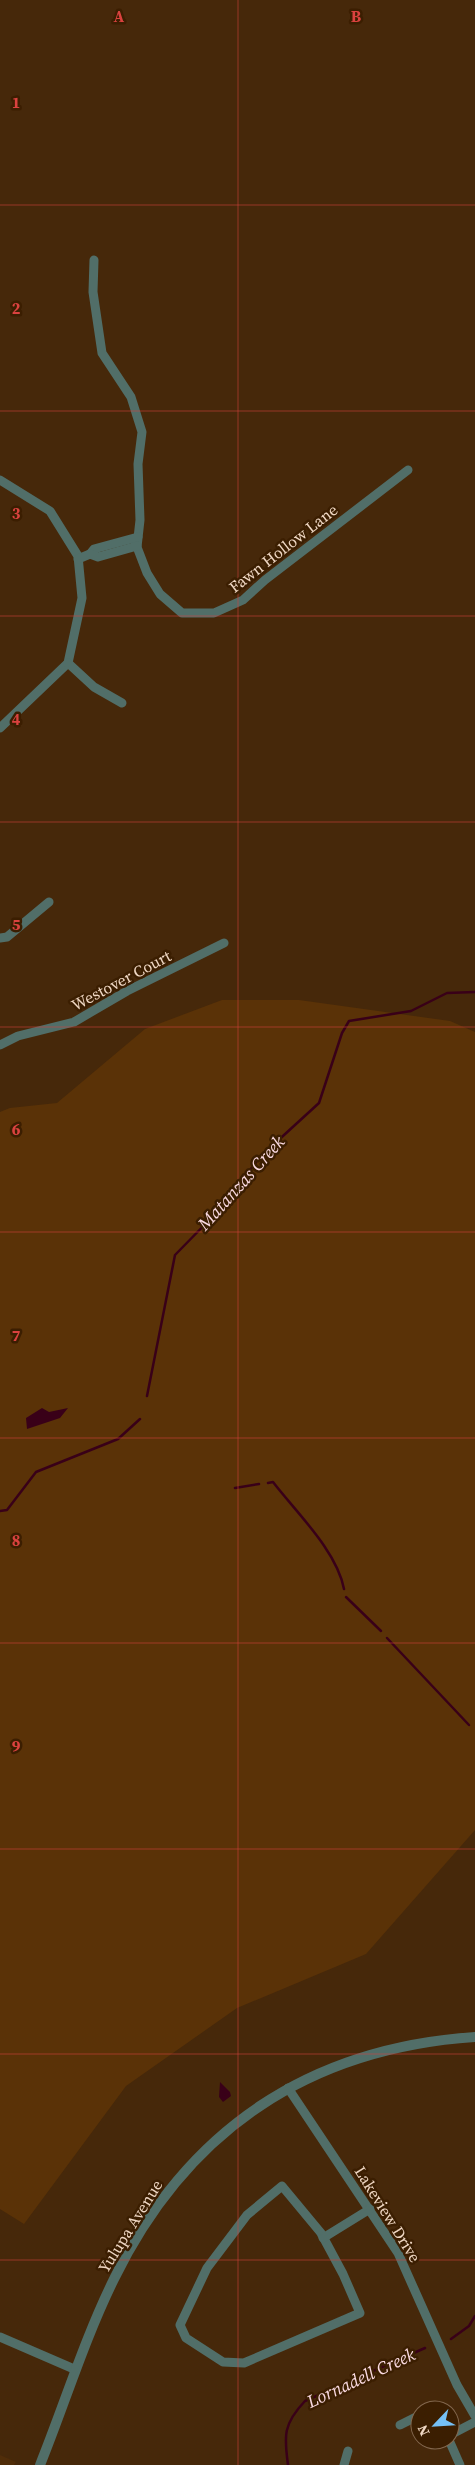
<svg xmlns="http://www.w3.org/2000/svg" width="475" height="2465" font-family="'Source Serif 4',serif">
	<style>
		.built { fill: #502d09 }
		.green { fill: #5a3207 }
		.water { fill: #390018 }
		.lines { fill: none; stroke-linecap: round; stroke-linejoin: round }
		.stream { stroke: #390018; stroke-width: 2.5 }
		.minor { stroke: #516e68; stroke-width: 9 }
		.tertiary { stroke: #516e68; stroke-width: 10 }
		.grid { fill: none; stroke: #da423f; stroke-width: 1; stroke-opacity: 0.55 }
		.labels { text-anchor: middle; stroke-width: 5; stroke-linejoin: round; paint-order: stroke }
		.street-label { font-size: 16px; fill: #efd7c3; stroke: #3b1e01 }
		.water-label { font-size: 18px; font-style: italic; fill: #fadae1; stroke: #3b1e01 }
		.grid-label { font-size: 16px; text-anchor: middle; font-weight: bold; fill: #da423f; stroke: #3b1e01; stroke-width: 5; stroke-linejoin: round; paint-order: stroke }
	</style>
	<rect width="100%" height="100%" fill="#46280a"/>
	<!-- built -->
	<polygon class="built" points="0,2455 16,2462 14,2465 0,2465"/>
	<!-- green -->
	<polygon class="green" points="222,1000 299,1000 450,1021 475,1032 475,1830 366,1954 237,2008 126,2086 24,2224 0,2209 0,1112 10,1108 57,1103 145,1029"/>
	<!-- water -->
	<g class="water">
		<polygon points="42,1408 49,1412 68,1408 60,1418 27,1429 26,1418"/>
		<polygon points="220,2082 230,2092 231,2096 223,2102 219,2097"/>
	</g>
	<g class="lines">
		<!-- stream -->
		<g class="stream">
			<polyline points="147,1396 175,1255 219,1210 260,1157 319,1103 342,1033 349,1021 411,1011 447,993 475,992"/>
			<path d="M268,1483L273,1482C296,1512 337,1551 344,1589"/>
			<polyline points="235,1488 259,1484"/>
			<polyline points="0,1511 7,1510 36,1472 118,1439 140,1419"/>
			<polyline points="346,1597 381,1631"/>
			<polyline points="387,1638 469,1725"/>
			<polyline points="451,2339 469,2326 475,2316"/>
			<path d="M288,2465C284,2436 283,2424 305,2401L425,2348"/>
		</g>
		<!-- minor -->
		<g class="minor">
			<polyline points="94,260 93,292 102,353 131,397 142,432 138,464 140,520 137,547 147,573 160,594 182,613 214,613 243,600 265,580 408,470"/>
			<polyline points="0,480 50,511 78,556 82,598 68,663 0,728"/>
			<polyline points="90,554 94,549 138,537"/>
			<polyline points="78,559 90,554 98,557 137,546"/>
			<polyline points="68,663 94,687 122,703"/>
			<polyline points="0,938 7,937 49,902"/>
			<polyline points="0,1045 18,1036 74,1022 127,991 224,943"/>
			<polyline points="288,2088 398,2253 457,2385 475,2416"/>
			<polygon points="282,2186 321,2233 343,2274 360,2313 244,2363 223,2362 186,2338 180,2325 207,2268 247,2215"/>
			<polyline points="323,2238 370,2209"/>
			<polyline points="0,2337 74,2369"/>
			<polyline points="431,2410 433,2410"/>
			<polyline points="400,2425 420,2415"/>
			<polyline points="450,2435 475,2422"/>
			<polyline points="449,2440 460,2465"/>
			<polyline points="344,2465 348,2451"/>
		</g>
		<!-- tertiary -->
		<path class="tertiary" d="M40,2465C65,2403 84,2340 114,2279C187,2130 309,2048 475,2037"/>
	</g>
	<!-- grid -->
	<path class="grid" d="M238,0V2465M0,205H475M0,411H475M0,616H475M0,822H475M0,1027H475M0,1232H475M0,1438H475M0,1643H475M0,1849H475M0,2054H475M0,2260H475"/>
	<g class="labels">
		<!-- street labels -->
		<g class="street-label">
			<text transform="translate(283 548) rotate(-38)" y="6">Fawn Hollow Lane</text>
			<text transform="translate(121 980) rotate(-28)" y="6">Westover Court</text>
			<text transform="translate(388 2214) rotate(58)" y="6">Lakeview Drive</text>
			<text transform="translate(130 2226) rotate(-58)" y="6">Yulupa Avenue</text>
		</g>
		<!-- water labels -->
		<g class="water-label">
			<text transform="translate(241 1183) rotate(-48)" y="6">Matanzas Creek</text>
			<text transform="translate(361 2378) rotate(-25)" y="6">Lornadell Creek</text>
		</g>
	</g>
	<g class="grid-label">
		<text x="119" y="22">A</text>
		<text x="356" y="22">B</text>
		<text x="16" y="108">1</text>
		<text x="16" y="314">2</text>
		<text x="16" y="519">3</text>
		<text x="16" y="725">4</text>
		<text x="16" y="930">5</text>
		<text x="16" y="1135">6</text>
		<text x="16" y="1341">7</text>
		<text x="16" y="1546">8</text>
		<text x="16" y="1752">9</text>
	</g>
	<!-- north arrow -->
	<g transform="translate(435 2425) rotate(245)"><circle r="24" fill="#3b1e01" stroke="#83684f"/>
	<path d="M0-4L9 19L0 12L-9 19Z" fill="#75c0f6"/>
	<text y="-8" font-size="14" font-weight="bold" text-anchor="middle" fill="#efd7c3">N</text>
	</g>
</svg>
